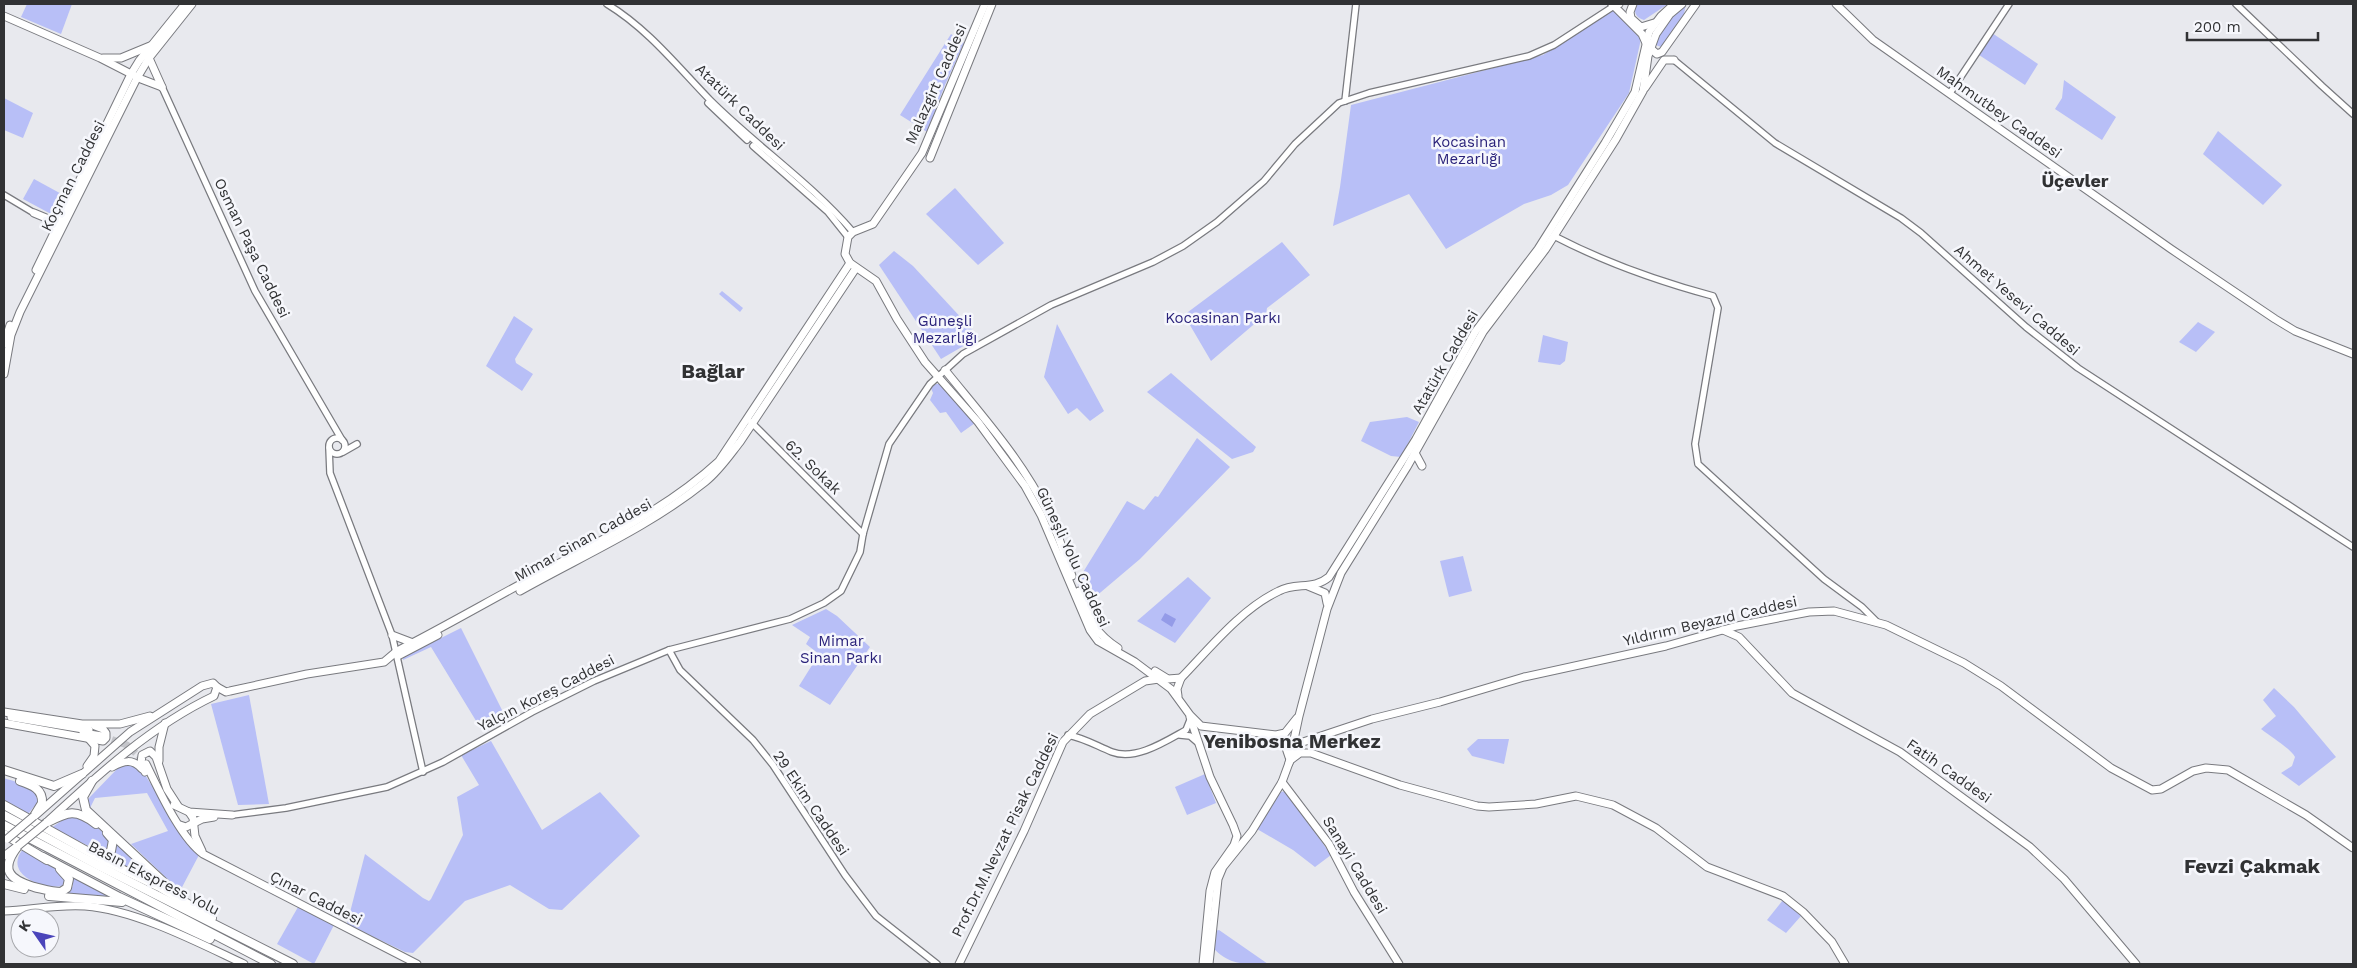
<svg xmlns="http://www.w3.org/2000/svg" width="2357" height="968" font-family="'Work Sans',sans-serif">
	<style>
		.green { fill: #b8bff7 }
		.water { fill: #949be8 }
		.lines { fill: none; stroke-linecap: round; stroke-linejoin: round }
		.major-tunnel { stroke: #c3c4c9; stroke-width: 7; stroke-dasharray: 7 3.5; stroke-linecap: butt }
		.minor-casing { stroke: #797a7f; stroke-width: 8 }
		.major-casing { stroke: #797a7f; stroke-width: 9 }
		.highway-casing { stroke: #797a7f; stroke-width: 10 }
		.minor { stroke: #fff; stroke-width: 5.5 }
		.major { stroke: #fff; stroke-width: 7 }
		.highway { stroke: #fff; stroke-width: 8 }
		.major-bridge-casing { stroke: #797a7f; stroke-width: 9; stroke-linecap: butt }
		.major-bridge { stroke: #fff; stroke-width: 7 }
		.labels { text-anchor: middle; stroke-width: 5; stroke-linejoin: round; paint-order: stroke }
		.street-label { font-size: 15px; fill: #313234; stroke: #f6f7fc }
		.park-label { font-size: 15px; fill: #2a227a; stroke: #f6f7fc }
		.quarter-label { font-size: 18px; font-weight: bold; fill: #313234; stroke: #f6f7fc }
		.district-label { font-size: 20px; font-weight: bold; fill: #313234; stroke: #f6f7fc }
	</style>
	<rect width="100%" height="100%" fill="#e8e9ee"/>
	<!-- green -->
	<g class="green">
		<polygon points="27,4 72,4 61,34 21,17"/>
		<path d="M1636,4H1668L1644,20C1636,18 1633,12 1636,4Z"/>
		<path d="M1686,4L1684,14L1661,47L1656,45C1662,27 1672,16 1686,4Z"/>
		<polygon points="1613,10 1641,39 1629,93 1568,185 1551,195 1524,204 1446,249 1409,194 1333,226 1340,187 1351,105 1543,55"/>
		<polygon points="1992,33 2038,64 2025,85 1979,55"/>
		<polygon points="951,34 964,43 945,85 927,132 900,115"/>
		<polygon points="2064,80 2116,117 2102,140 2055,109 2062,98"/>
		<polygon points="4,98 33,113 23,138 4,130"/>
		<polygon points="2218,131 2282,185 2263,205 2203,154"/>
		<polygon points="34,179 67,197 59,213 51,214 23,199"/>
		<polygon points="955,188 1004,243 978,265 926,214"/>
		<polygon points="1282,242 1310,275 1267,308 1266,314 1211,361 1184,315"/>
		<polygon points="894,251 913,266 979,337 941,359 879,265"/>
		<polygon points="722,291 743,308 740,312 719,294"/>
		<polygon points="514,316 533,329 515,359 516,363 533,374 522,391 486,366"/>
		<polygon points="2198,322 2215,332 2196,352 2179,342"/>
		<polygon points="1057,324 1104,411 1090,421 1077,408 1068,414 1044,377"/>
		<polygon points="1543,335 1568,342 1565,361 1560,365 1538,362"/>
		<polygon points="1171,373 1256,447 1253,452 1232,459 1147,392"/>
		<polygon points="931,384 942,384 975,423 961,433 946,412 940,413 930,400 933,393 930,386"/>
		<polygon points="1407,417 1419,422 1401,457 1391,456 1361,441 1370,422"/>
		<polygon points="1197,438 1230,467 1140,559 1088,603 1077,582 1127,501 1144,510 1155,496 1158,497"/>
		<polygon points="1463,556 1472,591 1449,597 1440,561"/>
		<polygon points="1188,577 1211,598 1175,643 1137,621"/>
		<polygon points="826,609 837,616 870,647 830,705 799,686 819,654 806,644 810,637 792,625"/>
		<polygon points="461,628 505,716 481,729 431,647 403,660 403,657"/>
		<path d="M2274,688L2294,707L2336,757L2299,786L2281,773L2292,766L2295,757C2290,748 2271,737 2261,729L2276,716L2263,700Z"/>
		<polygon points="249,695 269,804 238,805 211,704"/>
		<polygon points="1478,739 1509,739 1504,764 1472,756 1467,749"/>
		<polygon points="491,741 542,830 600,792 640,836 562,910 549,909 510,885 465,901 413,953 405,952 347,924 365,854 423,898 429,901 431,899 463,835 457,797 479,785 461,755"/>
		<polygon points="126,764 142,770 190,846 199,855 180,891 131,844 168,831 147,793 95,798 90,808 87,800 119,767"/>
		<polygon points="1205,774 1216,803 1187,815 1175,787"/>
		<path d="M4,778C17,783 39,785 37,803L28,814L4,800Z"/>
		<polygon points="1286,791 1331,855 1315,867 1293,850 1257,829 1281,792"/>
		<path d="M67,817C82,817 105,828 109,843L107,850H97L51,828Z"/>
		<polygon points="117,842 156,881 108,858 116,850"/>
		<path d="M23,849L62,873L65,876V884C55,893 0,878 23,849Z"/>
		<polygon points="73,877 110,896 110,898 66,894 73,886"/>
		<polygon points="1783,900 1801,916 1786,933 1767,920"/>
		<polygon points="298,907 334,925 314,964 277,944"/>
		<path d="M1219,930L1268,964C1244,964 1231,966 1213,948L1215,931Z"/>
	</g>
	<!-- water -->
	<polygon class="water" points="1165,613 1176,619 1172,627 1161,620"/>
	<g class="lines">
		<!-- major-tunnel -->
		<polyline class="major-tunnel" points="102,736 127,745 144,761"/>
		<!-- minor casing -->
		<g class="minor-casing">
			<g id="minor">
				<path d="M607,4C648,29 677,66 710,100C756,146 811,183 853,232"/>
				<polyline points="2236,4 2322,86 2353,114"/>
				<polyline points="1674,60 1775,143 1901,218 1921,233 2026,327 2078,368 2353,547"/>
				<polyline points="162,87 255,291 342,440"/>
				<polyline points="1950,93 2009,4"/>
				<polyline points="1345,101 1356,4"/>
				<polyline points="708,103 747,140"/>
				<polyline points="753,146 828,212 848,237"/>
				<polyline points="4,195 34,213"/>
				<path d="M1554,236C1606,263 1657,281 1713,296L1718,308L1695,444L1698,464L1824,579L1862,607L1877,622"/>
				<polyline points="751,422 863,534"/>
				<circle cx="337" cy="446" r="8"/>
				<polyline points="329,448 330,473 392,635 423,772"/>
				<polyline points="343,452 357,444"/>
				<polyline points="669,650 680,670 753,740 773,765 845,875 876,916 937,964"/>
				<path d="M1068,735C1084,738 1097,746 1112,752C1136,761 1166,741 1186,730L1190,720"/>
				<polyline points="1180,735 1190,736 1197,742"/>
				<polyline points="232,815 286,808 387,787 443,762 532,712 594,681 669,650 790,619 824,603 841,591 860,552 863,534 889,444 930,384 963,354 1051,305 1153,262 1183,246 1217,222 1264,181 1295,144 1339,103 1369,93 1529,56 1554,45 1614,6 1611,4"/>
			</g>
		</g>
		<!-- major casing -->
		<g class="major-casing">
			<g id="major">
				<polyline points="985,4 922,153 873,224 853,232 848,237 845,254 850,263 876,281 897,319 925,362 978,422 1025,486 1041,515 1090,630 1098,641 1135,662 1171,689 1190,715 1201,726 1276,735 1285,733 1297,718"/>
				<polyline points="1619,4 1614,6 1642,34 1646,43"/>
				<polyline points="1633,4 1630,12 1631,18 1641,27 1654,23"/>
				<polyline points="1836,4 1873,40 2171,249 2275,319 2295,331 2353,354"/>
				<polyline points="4,16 100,58 141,79 162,87"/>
				<polyline points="1650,48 1657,54 1662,52 1696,4"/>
				<polyline points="103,58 121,58 150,46"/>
				<polyline points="149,58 162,87"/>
				<polyline points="1645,88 1664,60 1674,60"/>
				<polyline points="930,158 992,4"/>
				<polyline points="34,213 46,218 62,222"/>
				<polyline points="36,270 131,74 139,61 185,4"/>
				<polyline points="4,344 10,325"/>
				<path d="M945,370C982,416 1024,462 1049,516C1059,535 1065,556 1072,576"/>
				<polyline points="4,374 11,335 20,312 137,78 149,58 192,4"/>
				<polyline points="1415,453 1422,466"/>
				<polyline points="1308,586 1325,593 1327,603"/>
				<path d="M520,591C582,556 649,527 705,482C719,471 729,456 740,442L856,268"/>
				<path d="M1079,591C1090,618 1093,632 1118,648"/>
				<polyline points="1723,630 1739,637 1792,693 1900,752 2030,847 2064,879 2136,964"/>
				<polyline points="392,635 413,643"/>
				<polyline points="398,656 438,635"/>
				<polyline points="1155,671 1168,679 1181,678"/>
				<path d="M217,687L226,692L230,691L307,674L384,662L397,651C446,626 494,598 543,572C604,538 667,509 719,461L850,263"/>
				<path d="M1178,696L1177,689L1181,678C1210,648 1241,609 1279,591C1295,582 1314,590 1329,577L1416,439L1475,332L1538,249L1605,143L1635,92L1649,32L1661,16L1674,4"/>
				<polyline points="4,712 82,724 120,724 150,716"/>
				<polyline points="11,717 89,730"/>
				<polyline points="1190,717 1210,777 1233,825 1237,836 1234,845 1215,872 1210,891 1203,964"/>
				<polyline points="4,723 103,741 106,738 106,733 103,729 95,726"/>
				<polyline points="83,733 102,736"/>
				<polyline points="1262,738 1276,741 1285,745 1289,757"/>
				<polyline points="1292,759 1300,753 1311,753 1400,785 1477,806 1489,807 1536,804 1576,796 1613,805 1656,828 1707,867 1783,896 1803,912 1832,942 1845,964"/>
				<polyline points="159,761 159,747 165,723"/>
				<polyline points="1289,763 1296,748 1303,742 1372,719 1440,702 1524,677 1666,646 1737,626 1809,612 1834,611 1886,625 1964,663 2001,686 2111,768 2152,790 2161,789 2193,771 2206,768 2228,770 2306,815 2353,848"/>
				<path d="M146,764C159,790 180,837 203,854L417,964"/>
				<polyline points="87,766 94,756 95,746 89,739"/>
				<path d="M112,767C124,761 132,758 142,769"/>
				<polyline points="145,772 141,763 142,755 150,751 156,757 167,789 178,806"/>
				<polyline points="1282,782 1329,844 1354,892 1399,964"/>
				<polyline points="174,805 189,812 232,815"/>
				<polyline points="189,812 193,818 195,836 202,851"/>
				<path d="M36,815L130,732L202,686L213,683L217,687L214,696C151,726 99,774 48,821"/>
				<polyline points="180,825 186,827 202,819 214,817"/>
				<polyline points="4,856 16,847"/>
				<path d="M4,911C30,910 58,904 85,906C136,910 197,942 244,964"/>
				<polyline points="959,964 1024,831 1063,742 1090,714 1145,681 1159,679"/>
				<polyline points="1209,964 1218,879 1223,867 1252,831 1282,782 1289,763 1299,716 1327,609 1341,573 1407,467 1483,332 1545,250 1616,139 1643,91 1648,56 1656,34 1670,14 1682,4"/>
			</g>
		</g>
		<!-- highway casing -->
		<g class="highway-casing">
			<g id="highway">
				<polyline points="4,770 54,786 82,774"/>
				<path d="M20,781C32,785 43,789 42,803L34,816"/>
				<polyline points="92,781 83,797 86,810 172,890"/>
				<polyline points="4,805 105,861 161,888 212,918"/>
				<polyline points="4,815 99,866 293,964"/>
				<path d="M46,823C68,812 75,808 96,824"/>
				<polyline points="4,825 271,964"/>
				<polyline points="4,834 47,860"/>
				<path d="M18,846C0,869 8,879 34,887C43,889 52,892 61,892L67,888L69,879L60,869"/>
				<polyline points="95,852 105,855 111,851 113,840 107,833"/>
				<polyline points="43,857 119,897 210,939"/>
				<polyline points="4,884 24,889"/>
				<polyline points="49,896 122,902"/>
			</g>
		</g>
		<!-- minor -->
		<use href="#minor" class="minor"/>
		<!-- major -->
		<use href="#major" class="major"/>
		<!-- highway -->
		<use href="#highway" class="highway"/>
		<!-- major-bridge casing -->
		<g class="major-bridge-casing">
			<g id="major-bridge">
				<polyline points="7,839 34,816"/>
				<polyline points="18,846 46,823"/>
			</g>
		</g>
		<!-- major-bridge -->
		<use href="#major-bridge" class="major-bridge"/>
	</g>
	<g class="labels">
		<!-- street labels -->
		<g class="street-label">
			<text transform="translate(936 84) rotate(-66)" y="5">Malazgirt Caddesi</text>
			<text transform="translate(740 107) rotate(44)" y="5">Atatürk Caddesi</text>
			<text transform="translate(1999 112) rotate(35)" y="5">Mahmutbey Caddesi</text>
			<text transform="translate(73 176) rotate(-63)" y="5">Koçman Caddesi</text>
			<text transform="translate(252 248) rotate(64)" y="5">Osman Paşa Caddesi</text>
			<text transform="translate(2017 300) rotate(41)" y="5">Ahmet Yesevi Caddesi</text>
			<text transform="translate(1445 362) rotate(-60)" y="5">Atatürk Caddesi</text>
			<text transform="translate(813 467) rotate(44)" y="5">62. Sokak</text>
			<text transform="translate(583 540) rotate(-29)" y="5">Mimar Sinan Caddesi</text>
			<text transform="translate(1073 557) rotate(65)" y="5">Güneşli Yolu Caddesi</text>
			<text transform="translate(1710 621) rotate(-13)" y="5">Yıldırım Beyazıd Caddesi</text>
			<text transform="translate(546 693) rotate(-27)" y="5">Yalçın Koreş Caddesi</text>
			<text transform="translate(1949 771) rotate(35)" y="5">Fatih Caddesi</text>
			<text transform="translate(811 803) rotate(56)" y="5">29 Ekim Caddesi</text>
			<text transform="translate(1005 835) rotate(-64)" y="5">Prof.Dr.M.Nevzat Pisak Caddesi</text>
			<text transform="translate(1355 865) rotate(59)" y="5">Sanayi Caddesi</text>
			<text transform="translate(154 878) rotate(27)" y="5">Basın Ekspress Yolu</text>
			<text transform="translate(316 898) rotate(27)" y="5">Çınar Caddesi</text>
		</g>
		<!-- park labels -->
		<g class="park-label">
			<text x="1469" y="147">Kocasinan<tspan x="1469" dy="17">Mezarlığı</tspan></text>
			<text x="1223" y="323">Kocasinan Parkı</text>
			<text x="945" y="326">Güneşli<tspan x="945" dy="17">Mezarlığı</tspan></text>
			<text x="841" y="646">Mimar<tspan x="841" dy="17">Sinan Parkı</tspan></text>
		</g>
		<!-- quarter labels -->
		<g class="quarter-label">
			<text x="2075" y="187">Üçevler</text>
		</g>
		<!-- district labels -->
		<g class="district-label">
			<text x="713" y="378">Bağlar</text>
			<text x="1292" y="748">Yenibosna Merkez</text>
			<text x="2252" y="873">Fevzi Çakmak</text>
		</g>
	</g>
	<!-- border -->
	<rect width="2357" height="968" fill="none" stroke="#313234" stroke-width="10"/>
	<!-- north arrow -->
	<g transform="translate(35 933) rotate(304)"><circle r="24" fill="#f6f7fc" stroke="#a7a8ac"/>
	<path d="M0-4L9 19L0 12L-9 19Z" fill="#4a44ba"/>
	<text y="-8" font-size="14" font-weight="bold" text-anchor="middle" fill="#313234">K</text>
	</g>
	<!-- scale -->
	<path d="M2187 32v8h131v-8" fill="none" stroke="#313234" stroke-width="2.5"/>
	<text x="2194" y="32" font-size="15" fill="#313234" stroke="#f6f7fc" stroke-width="4" paint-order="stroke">200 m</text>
</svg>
